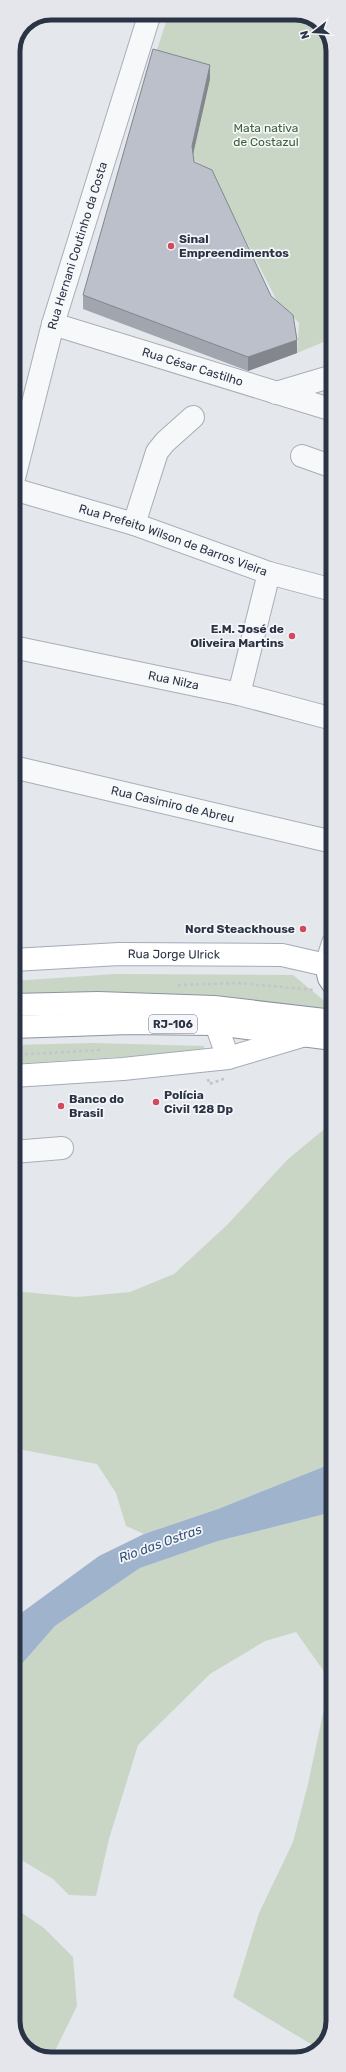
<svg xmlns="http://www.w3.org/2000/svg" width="346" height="2072" font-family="Rubik,sans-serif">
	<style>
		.green { fill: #c9d6c5 }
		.water { fill: #9fb4cc }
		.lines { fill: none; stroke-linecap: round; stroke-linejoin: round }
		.minor-casing { stroke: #a9aeb7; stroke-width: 24 }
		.major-casing { stroke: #a3abb8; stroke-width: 24 }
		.highway-casing { stroke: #8b94a3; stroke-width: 24 }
		.path { stroke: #c2c5cb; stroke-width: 2.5; stroke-dasharray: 3 3; stroke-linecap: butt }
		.minor { stroke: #f7f8fa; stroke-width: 22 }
		.major { stroke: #fff; stroke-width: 22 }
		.highway { stroke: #fff; stroke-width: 22 }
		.wall { fill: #a1a5ae }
		.shaded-wall { fill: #83868d }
		.building { fill: #bbc0ca; stroke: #83868d }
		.poi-dot { fill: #d1495b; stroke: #f4f6f9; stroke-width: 1.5 }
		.labels { text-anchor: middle; stroke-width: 3.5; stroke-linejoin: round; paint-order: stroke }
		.shield { fill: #f4f6f9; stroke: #676e7b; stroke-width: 1 }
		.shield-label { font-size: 11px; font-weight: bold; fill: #2b3445 }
		.park-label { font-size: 12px; fill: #3f6138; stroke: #f4f6f9 }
		.poi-label { font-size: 12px; font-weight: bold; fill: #2b3445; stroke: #f4f6f9; text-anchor: start }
		.street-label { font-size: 12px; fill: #2b3445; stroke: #f4f6f9 }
		.water-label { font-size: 13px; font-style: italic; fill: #34527a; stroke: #f4f6f9 }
		.rim { fill: none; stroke: #2b3445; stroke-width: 5 }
	</style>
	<rect width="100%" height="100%" fill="#e4e7ec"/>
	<!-- green -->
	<g class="green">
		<polygon points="169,13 300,13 322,24 333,46 333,338 297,353 299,323 277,301 211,172 192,159 153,62"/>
		<polygon points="115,974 293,975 333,1008 333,1014 13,999 13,981"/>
		<polygon points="94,1043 204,1046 202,1056 118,1057 13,1064 13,1045"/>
		<polygon points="333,1122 333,1463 218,1509 144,1534 126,1526 116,1493 97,1464 13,1448 13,1291 77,1297 130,1292 174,1274 228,1224 288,1159"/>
		<polygon points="333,1512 333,2021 324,2046 319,2049 233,1997 259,1913 293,1842 308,1784 330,1680 296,1632 265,1641 210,1674 138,1745 109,1839 96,1896 69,1895 53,1879 13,1855 13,1674 55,1626 140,1568 218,1541"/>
		<polygon points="13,1907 44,1928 73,1957 77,2006 51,2059 46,2059 24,2048 13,2026"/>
	</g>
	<!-- water -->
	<polygon class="water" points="333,1463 333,1512 218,1541 140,1568 55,1626 13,1674 13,1619 99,1556 144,1534 218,1509"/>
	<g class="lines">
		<!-- minor casing -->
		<g class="minor-casing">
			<g id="minor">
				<path id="s1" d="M53,324L333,410"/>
				<polyline points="276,393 333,376"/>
				<polyline points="302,456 333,467"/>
				<path id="s2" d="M13,482L53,324L150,13"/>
				<path id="s3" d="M13,489L134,524L269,573L333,590"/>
				<polyline points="134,524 157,452 165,442 193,417"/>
				<path id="s4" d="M13,647L239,694L333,719"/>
				<polyline points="239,694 269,573"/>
				<path id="s5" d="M13,767L333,842"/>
				<polyline points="333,943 326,965 333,967"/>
				<polyline points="13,1152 62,1148"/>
			</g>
		</g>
		<!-- major casing -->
		<g class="major-casing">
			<g id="major">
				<path id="s6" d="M13,960L119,954L282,955L326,965"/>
				<polyline points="216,1024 228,1058"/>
				<polyline points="13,1076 123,1069 228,1058 302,1036"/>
			</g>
		</g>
		<!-- highway casing -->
		<g class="highway-casing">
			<g id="highway">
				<polyline points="326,965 329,978 333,984"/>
				<polyline points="13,1005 98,1003 214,1007 333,1021"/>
				<polyline points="13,1027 130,1023 216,1024 333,1039"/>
			</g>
		</g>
		<!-- path -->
		<g class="path">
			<polyline points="178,985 238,983 314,990"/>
			<polyline points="13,1055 100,1050"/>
			<polyline points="208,1079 209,1084 226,1078"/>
		</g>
		<!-- minor -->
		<use href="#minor" class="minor"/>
		<!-- major -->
		<use href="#major" class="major"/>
		<!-- highway -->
		<use href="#highway" class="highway"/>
	</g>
	<!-- wall -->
	<polygon class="wall" points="210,79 193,154 194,162 297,353 248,371 83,309 83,295"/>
	<!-- shaded-wall -->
	<g class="shaded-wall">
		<polygon points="210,65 210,79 192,159 192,146"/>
		<polygon points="297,340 297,353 248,371 248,357"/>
	</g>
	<!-- building -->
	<polygon class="building" points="153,49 210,65 192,146 194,162 212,170 271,296 293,315 297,340 248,357 83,295"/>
	<!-- markers -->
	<g class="poi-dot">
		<circle cx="171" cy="246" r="4"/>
		<circle cx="292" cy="636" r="4"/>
		<circle cx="303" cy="929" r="4"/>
		<circle cx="156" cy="1102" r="4"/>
		<circle cx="61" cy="1106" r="4"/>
	</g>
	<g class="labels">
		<!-- shield labels -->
		<rect class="shield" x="149" y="1015" width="48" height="18" rx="3"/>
		<g class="shield-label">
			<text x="173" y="1028">RJ-106</text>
		</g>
		<!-- park labels -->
		<g class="park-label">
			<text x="266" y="132">Mata nativa<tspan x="266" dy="14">de Costazul</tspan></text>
		</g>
		<!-- poi labels -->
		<g class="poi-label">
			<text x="179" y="243">Sinal<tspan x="179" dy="14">Empreendimentos</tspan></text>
			<text x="284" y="633" text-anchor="end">E.M. José de<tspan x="284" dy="14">Oliveira Martins</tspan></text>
			<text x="295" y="933" text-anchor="end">Nord Steackhouse</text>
			<text x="164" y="1099">Polícia<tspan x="164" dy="14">Civil 128 Dp</tspan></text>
			<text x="69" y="1103">Banco do<tspan x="69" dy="14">Brasil</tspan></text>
		</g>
		<!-- street labels -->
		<g class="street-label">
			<text dy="4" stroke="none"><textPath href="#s2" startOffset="245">Rua Hernani Coutinho da Costa</textPath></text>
			<text dy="4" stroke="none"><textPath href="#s1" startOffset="146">Rua César Castilho</textPath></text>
			<text dy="4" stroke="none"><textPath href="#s3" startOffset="168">Rua Prefeito Wilson de Barros Vieira</textPath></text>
			<text dy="4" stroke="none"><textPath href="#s4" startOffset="164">Rua Nilza</textPath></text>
			<text dy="4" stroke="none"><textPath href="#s5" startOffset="164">Rua Casimiro de Abreu</textPath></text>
			<text dy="4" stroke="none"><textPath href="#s6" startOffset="161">Rua Jorge Ulrick</textPath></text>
		</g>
		<!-- water labels -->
		<g class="water-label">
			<text transform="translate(160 1543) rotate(-20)" y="5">Rio das Ostras</text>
		</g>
	</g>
	<!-- crop -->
	<path d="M0 0H346V2072H0ZM51 20H295A31 31 0 0 1 326 51V2021A31 31 0 0 1 295 2052H51A31 31 0 0 1 20 2021V51A31 31 0 0 1 51 20Z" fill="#e4e6eb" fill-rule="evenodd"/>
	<path class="rim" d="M51 20H295A31 31 0 0 1 326 51V2021A31 31 0 0 1 295 2052H51A31 31 0 0 1 20 2021V51A31 31 0 0 1 51 20Z"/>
	<!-- north arrow -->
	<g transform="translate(314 32) rotate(253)" stroke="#f4f6f9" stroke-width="3" paint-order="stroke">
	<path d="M0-3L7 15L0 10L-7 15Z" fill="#2b3445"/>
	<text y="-6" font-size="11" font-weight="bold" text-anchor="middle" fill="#2b3445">N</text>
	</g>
</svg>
